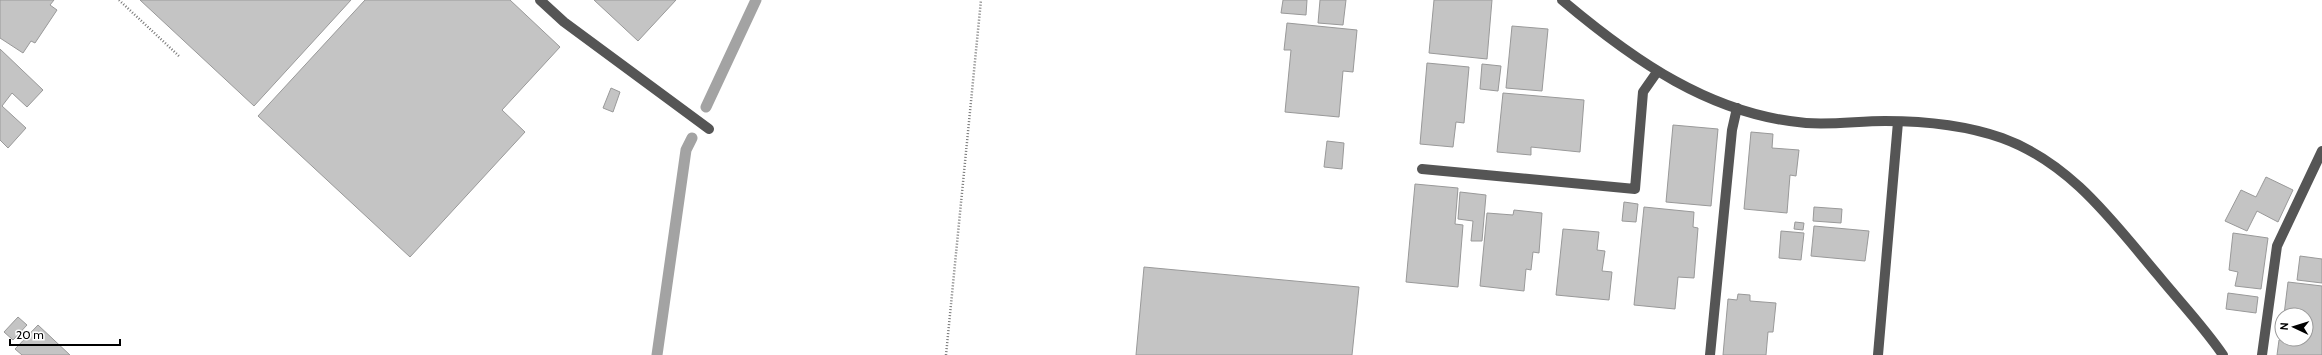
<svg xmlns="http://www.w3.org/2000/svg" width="2322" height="355" font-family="Cabin,sans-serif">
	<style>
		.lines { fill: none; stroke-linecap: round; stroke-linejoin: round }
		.stream { stroke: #a3a3a3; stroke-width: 11 }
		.building { fill: #c4c4c4; stroke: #999 }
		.path { stroke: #777; stroke-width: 2.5; stroke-dasharray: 1 2; stroke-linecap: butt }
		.minor { stroke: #555; stroke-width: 10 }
	</style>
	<rect width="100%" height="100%" fill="#fff"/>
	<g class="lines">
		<!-- stream -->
		<g class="stream">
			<polyline points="706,107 756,0"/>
			<polyline points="657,355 686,150 692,138"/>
		</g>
	</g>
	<!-- building -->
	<g class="building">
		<polygon points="0,0 54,0 50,5 57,10 35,43 31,41 23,53 0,38"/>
		<polygon points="140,0 351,0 254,106"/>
		<polygon points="365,0 510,0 560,47 502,110 525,132 410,257 258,116"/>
		<polygon points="594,0 676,0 638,41"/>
		<polygon points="1283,0 1307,0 1306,15 1281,13"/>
		<polygon points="1320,0 1346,0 1343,25 1318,23"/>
		<polygon points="1434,0 1492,0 1487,59 1429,53"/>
		<polygon points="1287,23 1357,30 1353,72 1343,71 1339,117 1285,112 1291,50 1284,50"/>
		<polygon points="1512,26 1548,29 1542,91 1506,88"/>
		<polygon points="0,49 43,90 27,107 12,93 2,106 26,128 8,148 0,140"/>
		<polygon points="1427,63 1469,67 1464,123 1456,122 1453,147 1420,144"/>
		<polygon points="1482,64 1501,66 1498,91 1480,89"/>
		<polygon points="611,88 620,92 613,112 603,108"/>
		<polygon points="1503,93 1584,100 1580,152 1531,147 1531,155 1497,152"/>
		<polygon points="1673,125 1718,129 1711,206 1666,202"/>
		<polygon points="1751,132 1773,134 1772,148 1799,150 1796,176 1790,175 1787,213 1744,209"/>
		<polygon points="1327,141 1344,143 1342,169 1324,167"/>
		<polygon points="2266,177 2293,190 2278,222 2257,211 2247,231 2225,221 2241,190 2256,197"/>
		<polygon points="1415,184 1458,188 1455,224 1463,225 1458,287 1406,282"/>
		<polygon points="1460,192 1486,195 1482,241 1471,241 1473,221 1458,219"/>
		<polygon points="1624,202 1638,204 1636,222 1622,221"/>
		<polygon points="1644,207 1694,212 1693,227 1698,228 1694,278 1678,277 1675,309 1634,305"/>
		<polygon points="1814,207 1842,209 1841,223 1813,221"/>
		<polygon points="1514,210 1542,213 1539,253 1533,252 1531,270 1526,269 1524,291 1480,286 1487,213 1513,215"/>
		<polygon points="1795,222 1804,223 1803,230 1794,229"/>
		<polygon points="1814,226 1869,231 1865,261 1811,256"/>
		<polygon points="1563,229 1599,232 1597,250 1605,251 1602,271 1612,272 1609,300 1556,295"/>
		<polygon points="1781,231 1804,233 1801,260 1779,258"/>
		<polygon points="2233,233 2268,238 2261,289 2235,286 2238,272 2229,270"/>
		<polygon points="2300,256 2322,259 2322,283 2297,280"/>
		<polygon points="1144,267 1359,287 1352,355 1136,355"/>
		<polygon points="2288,282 2322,286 2322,355 2277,355 2279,340 2296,342 2297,339 2306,339 2306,315 2284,315"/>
		<polygon points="2228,293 2258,297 2256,313 2226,309"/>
		<polygon points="1738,294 1750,295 1750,301 1776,303 1773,332 1768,332 1766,355 1723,355 1728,299 1737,300"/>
		<polygon points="18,317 27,325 13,340 4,332"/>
		<polygon points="38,325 70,355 22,355 15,349"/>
	</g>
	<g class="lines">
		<!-- path -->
		<g class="path">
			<polyline points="119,0 180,57"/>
			<polyline points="946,355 981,0"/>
		</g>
		<!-- minor -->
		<g class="minor">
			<polyline points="540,0 564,22 709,129"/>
			<path d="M1562,0C1633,60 1711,115 1806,123C1833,125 1859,121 1885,121C1925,121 1965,125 2002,138C2071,163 2113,222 2158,275C2180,302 2204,327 2223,355"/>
			<polyline points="1422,169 1635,189 1643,92 1657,72"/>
			<polyline points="1710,355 1732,130 1737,108"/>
			<polyline points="1878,355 1898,122"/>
			<polyline points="2262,355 2277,246 2322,151"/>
		</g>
	</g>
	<!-- north arrow -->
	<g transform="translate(2294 327) rotate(274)"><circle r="19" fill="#ffffff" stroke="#999999"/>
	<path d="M0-3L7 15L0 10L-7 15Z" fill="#000000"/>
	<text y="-6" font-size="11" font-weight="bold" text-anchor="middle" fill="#000000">N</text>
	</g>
	<!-- scale -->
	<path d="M10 339v6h110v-6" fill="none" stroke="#000000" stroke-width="2"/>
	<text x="16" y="339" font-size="12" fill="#000000" stroke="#ffffff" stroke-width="3" paint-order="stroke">20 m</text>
</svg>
